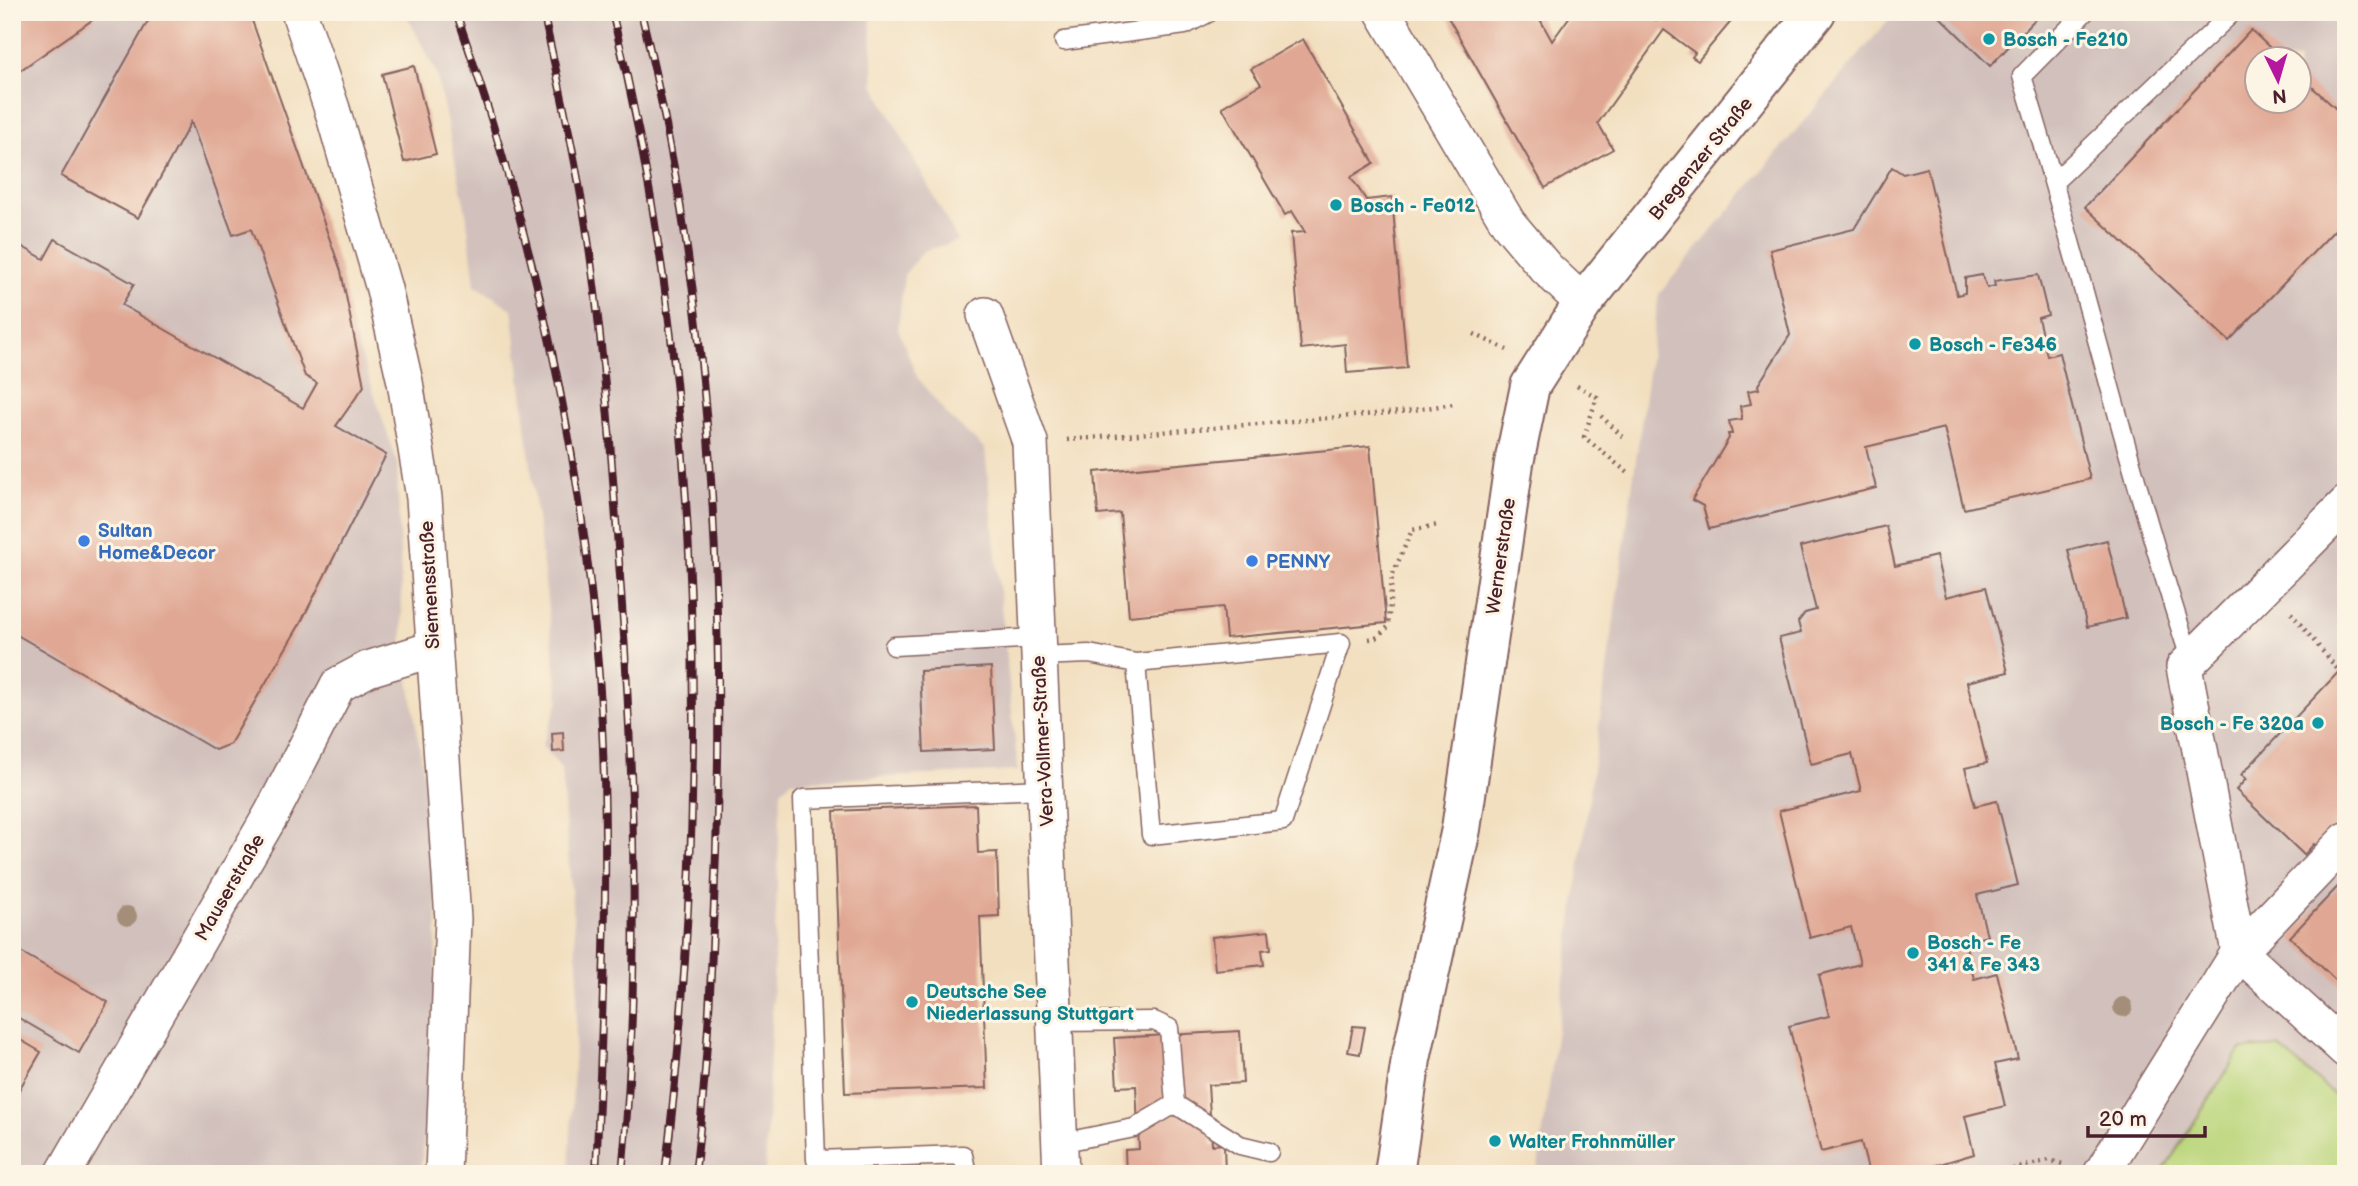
<svg xmlns="http://www.w3.org/2000/svg" width="2358" height="1186" font-family="'Balsamiq Sans',sans-serif">
	<style>
		.industrial { fill: #d1c0bc; fill-rule: evenodd }
		.green { fill: #bad57a; stroke: #827a52; stroke-width: 2 }
		.building { fill: #e0a894 }
		.lines { fill: none; stroke-linecap: round; stroke-linejoin: round }
		.lane-casing { stroke: #85625f; stroke-width: 21 }
		.street-casing { stroke: #85625f; stroke-width: 38 }
		.secondary-casing { stroke: #85625f; stroke-width: 42 }
		.path { stroke: #85625f; stroke-width: 4.5; stroke-dasharray: 2 5; stroke-linecap: butt }
		.lane { stroke: #fff; stroke-width: 18 }
		.street { stroke: #fff; stroke-width: 35 }
		.secondary { stroke: #fff; stroke-width: 38 }
		.rail-casing { stroke: #4a1f2b; stroke-width: 8 }
		.rail { stroke: #fcf5e5; stroke-width: 5; stroke-dasharray: 16; stroke-linecap: butt }
		.tree { fill: #a58e79 }
		.culture-dot { fill: #0f9aa8; stroke: #fcf5e5; stroke-width: 2.5 }
		.shop-dot { fill: #3f7fe0; stroke: #fcf5e5; stroke-width: 2.5 }
		.labels { text-anchor: middle; stroke-width: 6; stroke-linejoin: round; paint-order: stroke }
		.culture-label { font-size: 19px; font-weight: bold; fill: #0d838f; stroke: #fcf5e5; text-anchor: start }
		.street-label { font-size: 19px; fill: #4a1f2b; stroke: #fcf5e5 }
		.shop-label { font-size: 19px; font-weight: bold; fill: #366cbe; stroke: #fcf5e5; text-anchor: start }
	</style>
	<rect width="100%" height="100%" fill="#fcf5e5"/>
	<filter id="ink" filterUnits="userSpaceOnUse"><feTurbulence type="fractalNoise" baseFrequency=".0143" numOctaves="2"/><feDisplacementMap in="SourceGraphic" scale="14" xChannelSelector="R" yChannelSelector="G"/><feConvolveMatrix kernelMatrix="1 2 1 2 8 2 1 2 1" color-interpolation-filters="sRGB"/></filter>
	<filter id="wash" filterUnits="userSpaceOnUse"><feTurbulence type="fractalNoise" baseFrequency=".00686" numOctaves="4" result="noise"/><feDisplacementMap in="SourceGraphic" scale="28" xChannelSelector="R" yChannelSelector="G"/><feGaussianBlur stdDeviation="1.57" result="paint"/><feColorMatrix in="noise" values="0 0 0 0 0 0 0 0 0 0 0 0 0 0 0 0 0 1.4 0 .05"/><feComposite in="paint" operator="in"/></filter>
	<g filter="url(#wash)">
		<rect width="100%" height="100%" fill="#f2dfc0"/>
		<!-- industrial -->
		<g class="industrial">
			<polygon points="12,12 246,12 249,22 397,462 403,643 427,794 437,917 433,1055 420,1174 12,1174"/>
			<polygon points="405,12 870,12 874,85 958,241 923,251 904,275 898,329 917,377 948,416 985,449 1018,771 792,781 781,791 765,1174 569,1174 578,975 561,768 542,746 559,700 512,309 475,285 466,212 436,72"/>
			<path d="M1895,12H2346V1174H1537L1659,294ZM2256,60H2298V102H2256Z"/>
		</g>
		<!-- green -->
		<polygon class="green" points="2279,1047 2346,1105 2346,1174 2161,1174 2241,1049"/>
		<g id="blocks">
			<!-- building -->
			<g class="building">
				<polygon points="12,12 90,12 95,18 12,76"/>
				<polygon points="153,12 249,12 341,271 364,386 336,426 386,455 300,624 230,744 215,750 12,632 12,241 44,259 55,239 134,284 122,305 303,408 317,383 305,376 251,229 233,235 191,122 138,218 61,176"/>
				<polygon points="1445,12 1536,12 1552,41 1573,12 1646,12 1656,20 1662,12 1739,12 1698,61 1692,57 1695,53 1664,30 1598,123 1613,149 1545,188"/>
				<polygon points="1935,12 2042,12 1990,66"/>
				<polygon points="2251,30 2283,60 2256,60 2256,102 2298,102 2298,74 2346,118 2346,218 2229,341 2085,207"/>
				<polygon points="1303,39 1374,163 1351,177 1366,200 1392,197 1407,368 1347,373 1345,344 1301,349 1291,233 1305,232 1292,211 1285,215 1222,107 1261,84 1251,69"/>
				<polygon points="414,66 436,154 404,162 382,74"/>
				<polygon points="1892,167 1903,174 1927,168 1957,295 1965,293 1965,278 1982,275 1987,288 1995,286 1994,281 2038,275 2048,315 2038,318 2047,356 2059,353 2090,479 1964,509 1944,428 1866,447 1876,488 1709,529 1703,506 1692,500 1729,438 1728,434 1732,434 1729,421 1742,419 1740,406 1751,404 1748,391 1759,389 1758,385 1790,335 1770,250 1854,229"/>
				<polygon points="1370,446 1386,623 1226,638 1223,607 1129,616 1120,513 1098,515 1095,472"/>
				<polygon points="1886,526 1895,566 1936,556 1946,597 1986,587 2008,672 1967,682 1987,763 1965,768 1975,806 1997,801 2018,885 1977,895 1987,936 1965,942 1974,979 1997,973 2018,1059 1995,1064 2005,1106 1965,1116 1974,1154 1906,1174 1869,1174 1861,1142 1821,1152 1789,1026 1829,1016 1819,975 1860,964 1851,927 1810,938 1779,811 1861,791 1852,754 1811,764 1779,638 1801,633 1798,622 1805,613 1816,610 1800,547"/>
				<polygon points="2107,540 2126,618 2087,627 2068,550"/>
				<polygon points="2346,664 2346,820 2319,849 2314,844 2304,855 2236,790 2246,779 2241,775"/>
				<polygon points="991,667 995,749 924,752 920,671"/>
				<polygon points="563,732 564,751 553,752 552,733"/>
				<polygon points="976,805 978,853 997,852 999,916 980,917 987,1088 845,1093 834,811"/>
				<polygon points="2346,878 2346,990 2290,937"/>
				<polygon points="1269,931 1271,949 1262,950 1264,965 1215,970 1212,937"/>
				<polygon points="12,947 108,1002 79,1053 12,1014"/>
				<polygon points="1353,1026 1365,1027 1360,1054 1348,1052"/>
				<polygon points="1240,1031 1243,1083 1208,1085 1212,1145 1224,1144 1225,1174 1126,1174 1125,1150 1139,1149 1136,1086 1117,1087 1114,1038"/>
				<polygon points="12,1035 41,1052 16,1095 12,1093"/>
			</g>
		</g>
	</g>
	<g filter="url(#ink)">
		<use href="#blocks" fill-opacity="0" stroke="#85625f" stroke-width="2"/>
		<g class="lines">
			<!-- lane casing -->
			<g class="lane-casing">
				<g id="lane">
					<path d="M2085,12L2022,76C2082,270 2127,468 2191,661"/>
					<polyline points="1064,41 1185,25 1210,12"/>
					<polyline points="2055,181 2233,12"/>
					<polyline points="894,646 1037,638"/>
					<polyline points="1038,656 1089,654 1136,663 1341,643 1283,821 1151,835 1136,663"/>
					<polyline points="1054,1022 1154,1021 1169,1028 1175,1104 1134,1128 1060,1143"/>
					<polyline points="1175,1104 1240,1145 1269,1152"/>
					<polyline points="967,1174 963,1155 816,1160 803,799 1044,789"/>
				</g>
			</g>
			<!-- street casing -->
			<g class="street-casing">
				<g id="street">
					<polyline points="299,12 332,109 384,289 405,382 424,498 453,919 443,1174"/>
					<polyline points="1383,12 1508,223 1546,268 1583,303"/>
					<polyline points="985,315 1030,442 1061,1174"/>
					<polyline points="2346,504 2184,667 2239,952 2346,1050"/>
					<polyline points="63,1174 272,813 338,685 368,669 433,649"/>
					<polyline points="2101,1174 2239,952 2346,840"/>
				</g>
			</g>
			<!-- secondary casing -->
			<g class="secondary-casing">
				<polyline id="secondary" points="1394,1174 1411,1059 1461,829 1514,463 1530,386 1583,303 1816,12"/>
			</g>
			<!-- path -->
			<g class="path">
				<polyline points="1474,334 1507,350"/>
				<polyline points="1577,386 1597,397 1584,437 1628,473"/>
				<polyline points="1601,416 1626,440"/>
				<polyline points="1067,440 1400,412 1453,404"/>
				<polyline points="2291,613 2339,671"/>
				<polyline points="1369,639 1376,638 1388,627 1392,576 1412,530 1438,525"/>
				<polyline points="2006,1171 2049,1160 2066,1165"/>
			</g>
			<!-- lane -->
			<use href="#lane" class="lane"/>
			<!-- street -->
			<use href="#street" class="street"/>
			<!-- secondary -->
			<use href="#secondary" class="secondary"/>
			<!-- rail casing -->
			<g class="rail-casing">
				<g id="rail">
					<path d="M456,12C531,226 582,451 599,676C611,842 603,1008 596,1174"/>
					<path d="M543,12C561,92 579,173 590,254C606,371 614,488 622,605C635,794 640,985 622,1174"/>
					<path d="M612,12C705,386 711,793 665,1174"/>
					<path d="M641,12C709,287 725,570 716,852C712,959 708,1067 695,1174"/>
				</g>
			</g>
			<!-- rail -->
			<use href="#rail" class="rail"/>
		</g>
		<!-- trees -->
		<g class="tree">
			<circle cx="127" cy="916" r="10"/>
			<circle cx="2123" cy="1007" r="10"/>
		</g>
	</g>
	<!-- markers -->
	<g class="culture-dot">
		<circle cx="1989" cy="39" r="7"/>
		<circle cx="1336" cy="205" r="7"/>
		<circle cx="1915" cy="344" r="7"/>
		<circle cx="2318" cy="723" r="7"/>
		<circle cx="1913" cy="953" r="7"/>
		<circle cx="912" cy="1002" r="7"/>
		<circle cx="1495" cy="1141" r="7"/>
	</g>
	<g class="shop-dot">
		<circle cx="84" cy="541" r="7"/>
		<circle cx="1252" cy="561" r="7"/>
	</g>
	<g class="labels">
		<!-- culture labels -->
		<g class="culture-label">
			<text x="2003" y="46">Bosch - Fe210</text>
			<text x="1350" y="212">Bosch - Fe012</text>
			<text x="1929" y="351">Bosch - Fe346</text>
			<text x="2304" y="730" text-anchor="end">Bosch - Fe 320a</text>
			<text x="1927" y="949">Bosch - Fe<tspan x="1927" dy="22">341 &amp; Fe 343</tspan></text>
			<text x="926" y="998">Deutsche See<tspan x="926" dy="22">Niederlassung Stuttgart</tspan></text>
			<text x="1509" y="1148">Walter Frohnmüller</text>
		</g>
		<!-- street labels -->
		<g class="street-label">
			<text transform="translate(1700 158) rotate(-51)" y="7">Bregenzer Straße</text>
			<text transform="translate(1500 556) rotate(-82)" y="7">Wernerstraße</text>
			<text transform="translate(429 585) rotate(-93)" y="7">Siemensstraße</text>
			<text transform="translate(1042 741) rotate(-93)" y="7">Vera-Vollmer-Straße</text>
			<text transform="translate(229 887) rotate(-60)" y="7">Mauserstraße</text>
		</g>
		<!-- shop labels -->
		<g class="shop-label">
			<text x="98" y="537">Sultan<tspan x="98" dy="22">Home&amp;Decor</tspan></text>
			<text x="1266" y="568">PENNY</text>
		</g>
	</g>
	<!-- margin -->
	<rect width="2358" height="1186" fill="none" stroke="#fcf5e5" stroke-width="42"/>
	<!-- north arrow -->
	<g transform="translate(2278 80) rotate(175)"><circle r="33" fill="#fcf5e5" stroke="#b59f9b" stroke-width="2"/>
	<path d="M0-5L12 26L0 18L-12 26Z" fill="#b5179e"/>
	<text y="-10" font-size="19" font-weight="bold" text-anchor="middle" fill="#4a1f2b">N</text>
	</g>
	<!-- scale -->
	<path d="M2088 1126v10h117v-10" fill="none" stroke="#4a1f2b" stroke-width="3.5"/>
	<text x="2099" y="1126" font-size="21" fill="#4a1f2b" stroke="#fcf5e5" stroke-width="5" paint-order="stroke">20 m</text>
</svg>
